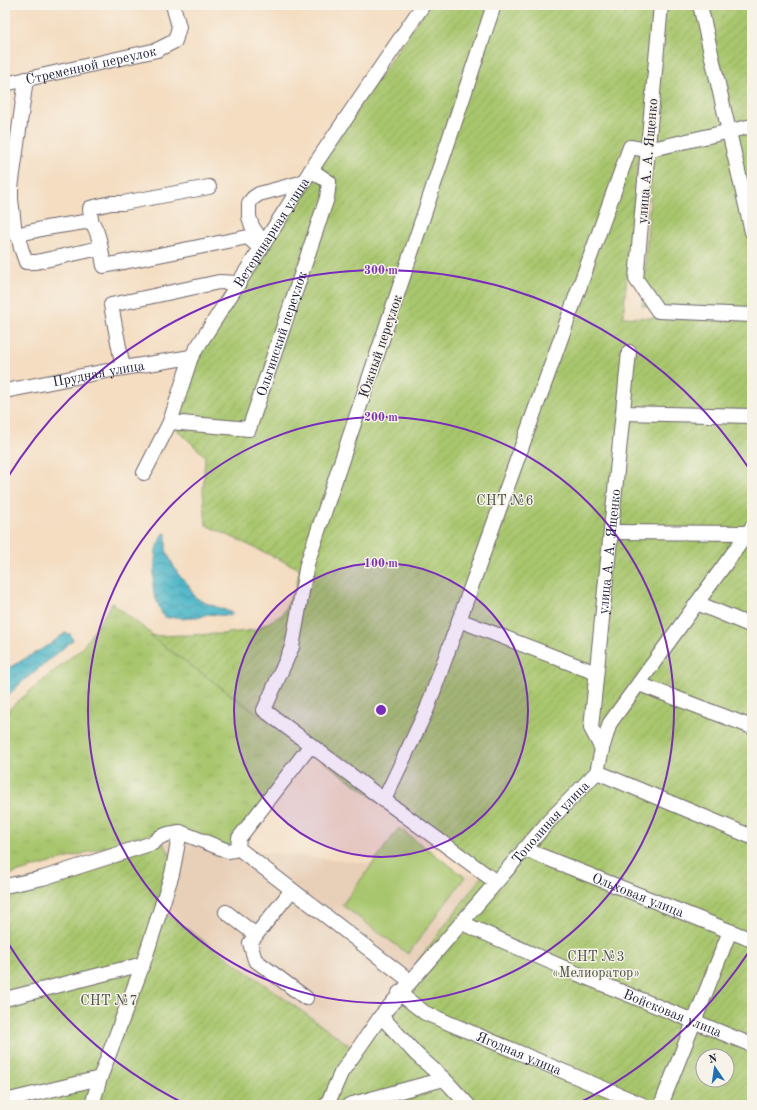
<svg xmlns="http://www.w3.org/2000/svg" width="757" height="1110" font-family="'Old Standard TT',serif">
	<style>
		.built { fill: #e8cfb7 }
		.grass { fill: url(#grass-tufts); stroke: #657454 }
		.park { fill: #a8c66d; stroke: #657454 }
		.garden { fill: url(#garden-furrows); stroke: #657454; fill-rule: evenodd }
		.water { fill: url(#water-waves); stroke: #366c81 }
		.lines { fill: none; stroke-linecap: round; stroke-linejoin: round }
		.minor-casing { stroke: #6c636a; stroke-width: 16 }
		.minor { stroke: #fff; stroke-width: 14 }
		.ring { fill: none; stroke: #7b2cbf; stroke-width: 2 }
		.labels { text-anchor: middle; stroke-width: 3; stroke-linejoin: round; paint-order: stroke }
		.street-label { font-size: 14px; fill: #22223b; stroke: #f7f3e8 }
		.park-label { font-size: 14px; fill: #4a534a; stroke: #f7f3e8 }
		.centre { fill: #7b2cbf; stroke: #f7f3e8; stroke-width: 2 }
		.ring-label { font-size: 12px; text-anchor: middle; font-weight: bold; fill: #7b2cbf; stroke: #f7f3e8; stroke-width: 3; stroke-linejoin: round; paint-order: stroke }
	</style>
	<defs>
		<pattern id="grass-tufts" width="24" height="20" patternUnits="userSpaceOnUse"><rect width="24" height="20" fill="#a8c66d"/><path d="M3 7l-1-3M5 7V3M7 7l1-3M15 17l-1-3M17 17v-4M19 17l1-3" fill="none" stroke="#90aa5f"/></pattern>
		<pattern id="garden-furrows" width="10" height="10" patternUnits="userSpaceOnUse"><rect width="10" height="10" fill="#a8c66d"/><path d="M-1 1l2-2M0 10L10 0M9 11l2-2" fill="none" stroke="#90aa5f"/></pattern>
		<pattern id="water-waves" width="16" height="10" patternUnits="userSpaceOnUse"><rect width="16" height="10" fill="#4ab5c7"/><path d="M0 5q4-4 8 0t8 0" fill="none" stroke="#3d93a3"/></pattern>
	</defs>
	<rect width="100%" height="100%" fill="#f7f3e8"/>
	<filter id="ink" filterUnits="userSpaceOnUse"><feTurbulence type="fractalNoise" baseFrequency=".025" numOctaves="2"/><feDisplacementMap in="SourceGraphic" scale="8" xChannelSelector="R" yChannelSelector="G"/><feConvolveMatrix kernelMatrix="1 2 1 2 8 2 1 2 1" color-interpolation-filters="sRGB"/></filter>
	<filter id="wash" filterUnits="userSpaceOnUse"><feTurbulence type="fractalNoise" baseFrequency=".012" numOctaves="4" result="noise"/><feDisplacementMap in="SourceGraphic" scale="16" xChannelSelector="R" yChannelSelector="G"/><feGaussianBlur stdDeviation="0.9" result="paint"/><feColorMatrix in="noise" values="0 0 0 0 0 0 0 0 0 0 0 0 0 0 0 0 0 1.4 0 .05"/><feComposite in="paint" operator="in"/></filter>
	<g filter="url(#wash)">
		<rect width="100%" height="100%" fill="#f4ddc1"/>
		<!-- built -->
		<polygon class="built" points="162,841 482,876 371,1022 353,1048 165,912"/>
		<!-- grass -->
		<polygon class="grass" points="112,603 194,667 305,748 238,848 155,833 5,876 5,722 10,708 83,647"/>
		<!-- park -->
		<polygon class="park" points="399,828 465,877 408,954 342,905"/>
		<!-- garden -->
		<path class="garden" d="M428,5H752V309L642,306L653,155L721,131L640,143L623,317L752,321V1105H5V887L162,841L175,862L165,913L353,1048L482,876L150,636L221,634L255,630L282,615L296,588L300,569L206,525L203,492L205,456L172,425L190,355ZM703,1056H727V1080H703Z"/>
		<!-- water -->
		<g class="water">
			<polygon points="166,533 166,550 171,561 178,574 188,584 194,596 201,601 233,613 230,616 207,614 201,617 192,617 184,619 178,617 168,618 163,616 154,594 153,584 156,550 162,534"/>
			<polygon points="65,633 70,634 73,640 22,682 5,698 5,670 49,645"/>
		</g>
	</g>
	<g filter="url(#ink)">
		<g class="lines">
			<!-- minor casing -->
			<g class="minor-casing">
				<g id="minor">
					<polyline points="494,5 307,564 292,647 264,710 384,800 496,882"/>
					<polyline points="661,5 636,279 658,311 752,315"/>
					<polyline points="700,5 752,232"/>
					<path id="s1" d="M5,84L157,50L175,41L179,27L173,5"/>
					<polyline points="91,221 90,208 111,203 123,203 209,187"/>
					<polyline points="15,234 11,199 11,188 26,79"/>
					<polyline points="263,243 252,226 249,217 249,203 253,198 259,194 304,182"/>
					<path d="M100,248L36,262H26L21,248L19,238L24,233L46,228L91,221C100,233 101,251 104,266L248,237L261,249"/>
					<polyline points="123,368 111,305 219,282 239,283"/>
					<path id="s2" d="M5,391L117,369L191,357"/>
					<polyline points="623,413 752,416"/>
					<path id="s3" d="M170,422L249,429L327,198L329,182L311,170"/>
					<path id="s4" d="M144,473L170,422L191,357L311,170L423,5"/>
					<polyline points="611,532 748,533"/>
					<polyline points="697,603 752,626"/>
					<polyline points="459,620 596,673"/>
					<polyline points="639,684 752,727"/>
					<polyline points="311,745 239,838 238,848 410,981"/>
					<path id="s5" d="M602,749L591,728L629,352"/>
					<polyline points="597,772 752,837"/>
					<polyline points="384,800 427,709 630,147 648,150 752,126"/>
					<path id="s6" d="M524,849L752,940"/>
					<polyline points="5,886 43,878 153,843 160,837 168,834 180,832 228,851 234,850 238,848"/>
					<polyline points="292,890 256,935 250,943 255,960 306,998"/>
					<polyline points="226,912 256,935"/>
					<path id="s7" d="M462,923L578,974L752,1045"/>
					<path id="s8" d="M399,993L425,1013L643,1105"/>
					<polyline points="5,999 143,964"/>
					<polyline points="381,1016 416,1054 444,1079 468,1105"/>
					<polyline points="5,1101 100,1078"/>
					<polyline points="92,1105 100,1078 143,964 172,874 180,832"/>
					<path id="s9" d="M327,1105L341,1073L381,1016L549,821L597,772L602,749L610,723L752,527"/>
					<polyline points="349,1105 444,1079"/>
					<polyline points="661,1105 730,931"/>
				</g>
			</g>
			<!-- minor -->
			<use href="#minor" class="minor"/>
		</g>
	</g>
	<!-- distance rings -->
	<circle cx="381" cy="710" r="147" fill="#7b2cbf" fill-opacity=".12"/>
	<g class="ring">
		<circle cx="381" cy="710" r="147"/>
		<circle cx="381" cy="710" r="293"/>
		<path d="M750 950A440 440 0 0 1 577 1104M185 1104A440 440 0 0 1 6 940M6 480A440 440 0 0 1 750 470"/>
	</g>
	<g class="labels">
		<!-- street labels -->
		<g class="street-label">
			<text dy="5" stroke="none"><textPath href="#s1" startOffset="88">Стременной переулок</textPath></text>
			<text transform="translate(647 161) rotate(-85)" y="5">улица А. А. Ященко</text>
			<text dy="5" stroke="none"><textPath href="#s4" startOffset="274">Ветеринарная улица</textPath></text>
			<text dy="5" stroke="none"><textPath href="#s3" startOffset="180">Ольгинский переулок</textPath></text>
			<text transform="translate(380 346) rotate(-71)" y="5">Южный переулок</text>
			<text dy="5" stroke="none"><textPath href="#s2" startOffset="95">Прудная улица</textPath></text>
			<text dy="5" stroke="none"><textPath href="#s5" startOffset="201">улица А. А. Ященко</textPath></text>
			<text dy="5" stroke="none"><textPath href="#s9" startOffset="362">Тополиная улица</textPath></text>
			<text dy="5" stroke="none"><textPath href="#s6" startOffset="123">Ольховая улица</textPath></text>
			<text dy="5" stroke="none"><textPath href="#s7" startOffset="229">Войсковая улица</textPath></text>
			<text dy="5" stroke="none"><textPath href="#s8" startOffset="135">Ягодная улица</textPath></text>
		</g>
		<!-- park labels -->
		<g class="park-label">
			<text x="505" y="505">СНТ №6</text>
			<text x="596" y="961">СНТ №3<tspan x="596" dy="16">«Мелиоратор»</tspan></text>
			<text x="109" y="1005">СНТ №7</text>
		</g>
	</g>
	<circle cx="381" cy="710" r="6" class="centre"/>
	<g class="ring-label">
		<text x="381" y="274">300 m</text>
		<text x="381" y="421">200 m</text>
		<text x="381" y="567">100 m</text>
	</g>
	<!-- margin -->
	<rect width="757" height="1110" fill="none" stroke="#f7f3e8" stroke-width="20"/>
	<!-- north arrow -->
	<g transform="translate(715 1068) rotate(347)"><circle r="19" fill="#f7f3e8" stroke="#a29fa3"/>
	<path d="M0-3L7 15L0 10L-7 15Z" fill="#1f6fb2"/>
	<text y="-6" font-size="11" font-weight="bold" text-anchor="middle" fill="#22223b">N</text>
	</g>
</svg>
